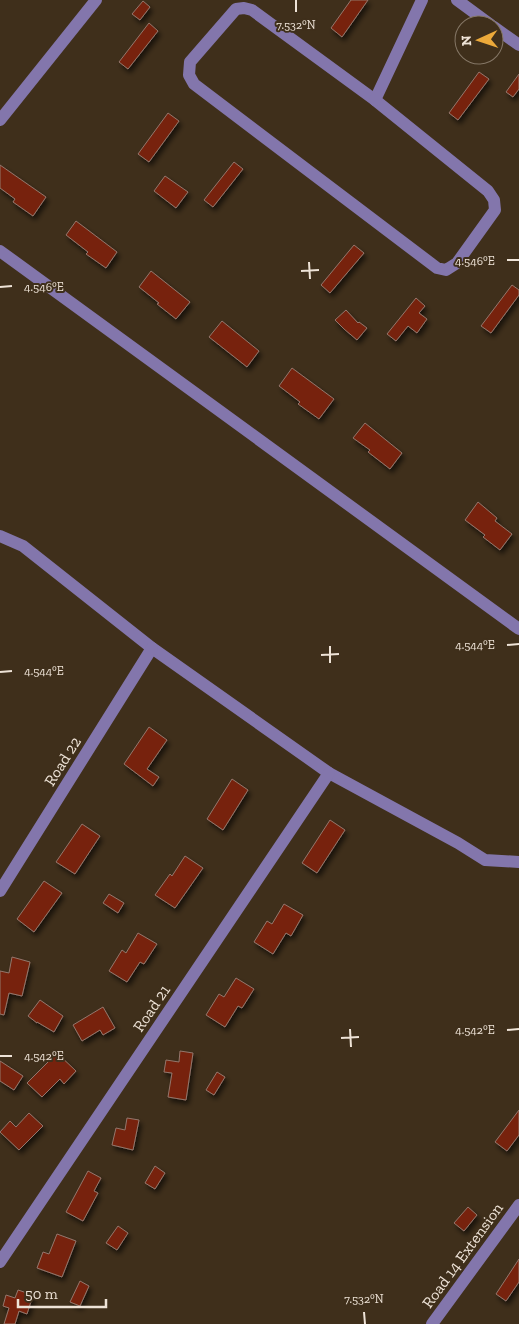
<svg xmlns="http://www.w3.org/2000/svg" width="519" height="1324" font-family="'Zilla Slab',serif">
	<style>
		.building { fill: #772408; stroke: #94766d; filter: url(#shadow) }
		.lines { fill: none; stroke-linecap: round; stroke-linejoin: round }
		.minor { stroke: #8376ac; stroke-width: 12 }
		.ticks { fill: none; stroke: #eee3d7; stroke-width: 2 }
		.labels { text-anchor: middle; stroke-width: 4; stroke-linejoin: round; paint-order: stroke }
		.street-label { font-size: 16px; fill: #eee3d7; stroke: #3f2f1b }
		.ticks-label { font-size: 12px; text-anchor: middle; fill: #eee3d7; stroke: #3f2f1b; stroke-width: 4; stroke-linejoin: round; paint-order: stroke }
	</style>
	<defs>
		<filter id="shadow"><feDropShadow dx="2.5" dy="4" stdDeviation="2.5" flood-color="#0009"/></filter>
	</defs>
	<rect width="100%" height="100%" fill="#3f2f1b"/>
	<!-- building -->
	<g class="building">
		<polygon points="351,0 368,0 342,37 331,28"/>
		<polygon points="143,1 150,7 140,20 132,14"/>
		<polygon points="149,23 158,31 128,69 119,62"/>
		<polygon points="479,72 489,79 458,120 449,113"/>
		<polygon points="519,74 519,89 513,97 506,92"/>
		<polygon points="168,113 179,121 149,162 138,154"/>
		<polygon points="234,162 243,169 213,207 204,200"/>
		<polygon points="0,165 46,197 33,216 13,202 15,199 0,188"/>
		<polygon points="165,176 188,192 176,208 154,191"/>
		<polygon points="76,221 117,252 106,268 86,254 88,252 66,235"/>
		<polygon points="354,245 364,253 330,293 321,285"/>
		<polygon points="151,271 190,302 176,319 157,304 159,303 139,287"/>
		<polygon points="512,285 519,290 519,295 491,333 481,326"/>
		<polygon points="416,298 425,306 419,313 427,319 417,333 408,326 396,341 387,334"/>
		<polygon points="346,310 358,323 359,322 367,328 357,340 344,329 335,320"/>
		<polygon points="222,321 259,351 247,367 209,337"/>
		<polygon points="292,368 334,399 319,419 298,404 300,402 279,386"/>
		<polygon points="365,423 402,453 390,469 368,452 370,450 353,438"/>
		<polygon points="478,502 497,518 495,521 512,534 500,550 483,537 485,535 465,520"/>
		<polygon points="149,727 167,740 147,769 159,777 153,786 124,764"/>
		<polygon points="232,779 248,790 223,830 207,819"/>
		<polygon points="330,820 345,830 317,873 302,863"/>
		<polygon points="82,824 100,836 75,874 56,862"/>
		<polygon points="185,856 203,868 175,908 155,895 170,874 172,876"/>
		<polygon points="44,881 62,893 34,932 17,919"/>
		<polygon points="109,894 124,903 118,913 103,903"/>
		<polygon points="284,904 303,915 291,936 286,933 273,954 254,942 267,921 272,924"/>
		<polygon points="138,933 157,944 144,964 140,962 127,982 109,971 122,950 126,953"/>
		<polygon points="12,957 30,962 22,996 9,993 4,1015 0,1014 0,971 9,973"/>
		<polygon points="236,978 254,989 242,1008 238,1006 225,1027 206,1015 219,994 224,997"/>
		<polygon points="40,1000 63,1016 54,1032 37,1022 37,1023 28,1016"/>
		<polygon points="103,1007 115,1028 103,1035 100,1030 82,1041 73,1025"/>
		<polygon points="180,1051 193,1053 186,1100 168,1097 172,1073 164,1072 166,1060 179,1062"/>
		<polygon points="57,1053 76,1071 64,1084 60,1079 42,1097 27,1083"/>
		<polygon points="0,1061 23,1076 14,1090 0,1081"/>
		<polygon points="217,1072 225,1077 214,1095 206,1090"/>
		<polygon points="519,1110 519,1135 507,1151 495,1142"/>
		<polygon points="29,1113 43,1126 19,1150 0,1132 10,1121 16,1127"/>
		<polygon points="127,1118 139,1120 133,1150 112,1145 116,1128 125,1130"/>
		<polygon points="155,1166 165,1173 155,1189 145,1183"/>
		<polygon points="88,1171 101,1178 94,1191 98,1193 83,1221 66,1212"/>
		<polygon points="468,1207 477,1215 464,1231 454,1223"/>
		<polygon points="118,1226 128,1233 117,1250 106,1243"/>
		<polygon points="57,1234 76,1241 62,1277 37,1268 43,1252 49,1254"/>
		<polygon points="519,1259 519,1282 506,1301 496,1294"/>
		<polygon points="80,1281 89,1286 80,1306 70,1302"/>
		<polygon points="18,1290 33,1295 27,1314 19,1311 15,1324 4,1324 9,1308 3,1306 6,1295 15,1298"/>
	</g>
	<g class="lines">
		<!-- minor -->
		<g class="minor">
			<polyline points="457,0 491,25"/>
			<polygon points="244,8 252,10 375,100 488,191 494,200 495,210 457,263 446,270 437,268 194,84 189,75 190,62 236,9"/>
			<polyline points="494,27 519,45"/>
			<polyline points="375,100 422,0"/>
			<polyline points="0,120 96,0"/>
			<polyline points="0,251 519,629"/>
			<polyline points="0,536 23,546 152,648 329,773 458,843 485,860 519,862"/>
			<polyline points="0,891 152,648"/>
			<polyline points="0,1262 329,773"/>
			<polyline points="432,1324 519,1205"/>
		</g>
	</g>
	<!-- ticks -->
	<path class="ticks" d="M296,0V12M507,260H519M309,262L310,279M301,271L319,270M0,287L12,286M507,645L519,644M330,646V663M321,655L339,654M0,672L12,671M350,1029L351,1047M507,1030L519,1029M341,1038L359,1037M0,1056H12M364,1312L365,1324"/>
	<g class="labels">
		<!-- street labels -->
		<g class="street-label">
			<text transform="translate(62 761) rotate(-58)" y="6">Road 22</text>
			<text transform="translate(151 1008) rotate(-56)" y="6">Road 21</text>
			<text transform="translate(462 1255) rotate(-54)" y="6">Road 14 Extension</text>
		</g>
	</g>
	<g class="ticks-label">
		<text x="296" y="29">7.532°N</text>
		<text x="475" y="265">4.546°E</text>
		<text x="44" y="291">4.546°E</text>
		<text x="475" y="649">4.544°E</text>
		<text x="44" y="675">4.544°E</text>
		<text x="475" y="1034">4.542°E</text>
		<text x="44" y="1060">4.542°E</text>
		<text x="364" y="1303">7.532°N</text>
	</g>
	<!-- north arrow -->
	<g transform="translate(479 40) rotate(267)"><circle r="24" fill="#3f2f1b" stroke="#857766"/>
	<path d="M0-4L9 19L0 12L-9 19Z" fill="#eca93a"/>
	<text y="-8" font-size="14" font-weight="bold" text-anchor="middle" fill="#eee3d7">N</text>
	</g>
	<!-- scale -->
	<path d="M18 1299v8h88v-8" fill="none" stroke="#eee3d7" stroke-width="2.5"/>
	<text x="25" y="1299" font-size="15" fill="#eee3d7" stroke="#3f2f1b" stroke-width="4" paint-order="stroke">50 m</text>
</svg>
